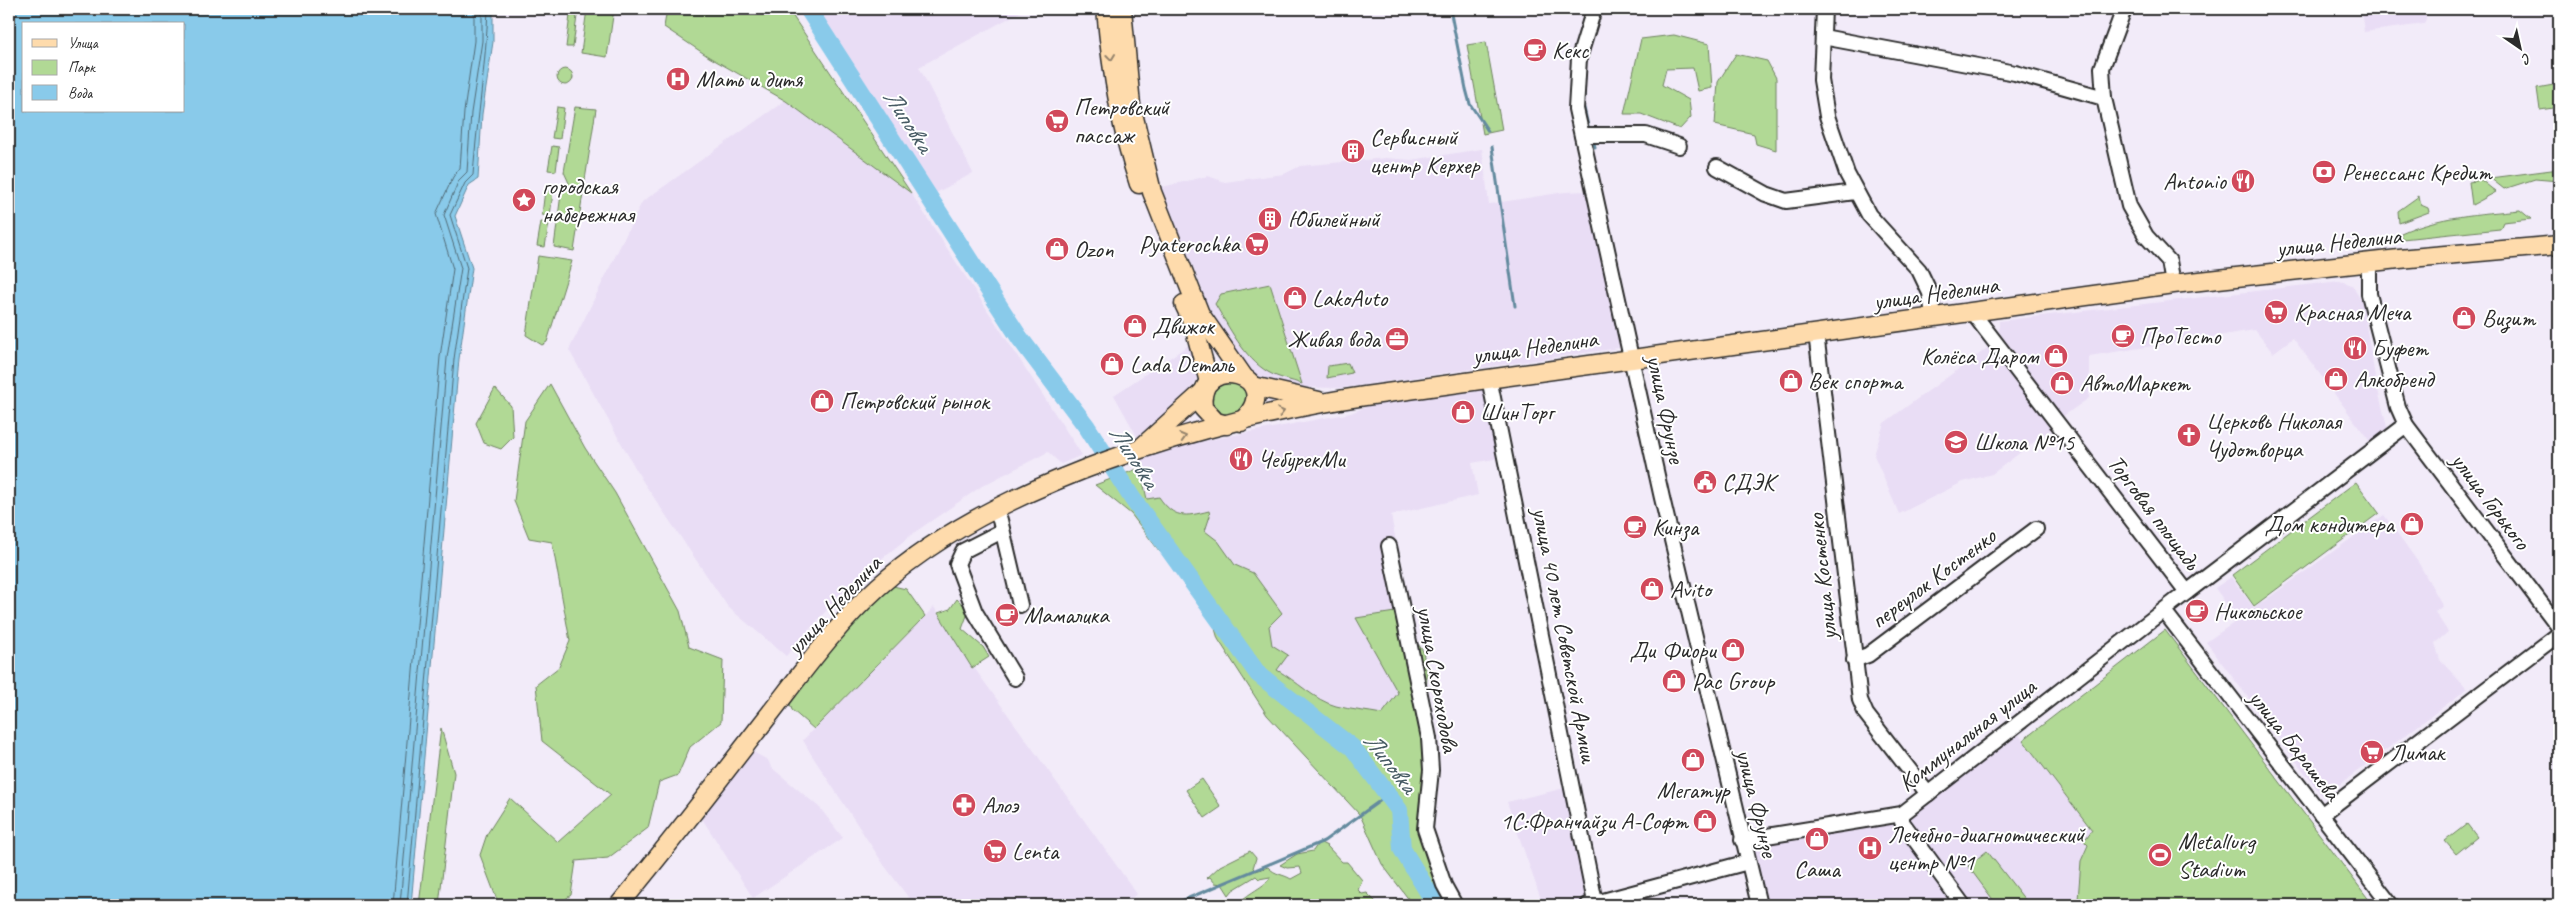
<svg xmlns="http://www.w3.org/2000/svg" width="2568" height="914" font-family="Caveat,sans-serif">
	<style>
		.built { fill: #e9ddf5 }
		.green { fill: #b1d995; stroke: #6e8260 }
		.water { fill: #89caea; stroke: #638a9e; fill-rule: evenodd }
		.lines { fill: none; stroke-linecap: round; stroke-linejoin: round }
		.shore { stroke: #516b77; stroke-width: 1 }
		.stream { stroke: #638a9e; stroke-width: 3 }
		.river { stroke: #89caea; stroke-width: 18 }
		.minor-casing { stroke: #2b2b2b; stroke-width: 18 }
		.major-casing { stroke: #2b2b2b; stroke-width: 21 }
		.minor { stroke: #fff; stroke-width: 14 }
		.major { stroke: #fedbac; stroke-width: 18 }
		.oneway { stroke: #94836c }
		.labels { text-anchor: middle; stroke-width: 4; stroke-linejoin: round; paint-order: stroke }
		.poi-label { font-size: 24px; fill: #2b2b2b; stroke: #fff; text-anchor: start }
		.street-label { font-size: 24px; fill: #2b2b2b; stroke: #fff }
		.water-label { font-size: 25px; font-style: italic; fill: #475b64; stroke: #fff }
	</style>
	<rect width="100%" height="100%" fill="#f2ebf9"/>
	<filter id="ink" filterUnits="userSpaceOnUse"><feTurbulence type="fractalNoise" baseFrequency=".02" numOctaves="2"/><feDisplacementMap in="SourceGraphic" scale="10" xChannelSelector="R" yChannelSelector="G"/><feConvolveMatrix kernelMatrix="1 2 1 2 8 2 1 2 1" color-interpolation-filters="sRGB"/></filter>
	<g filter="url(#ink)">
		<!-- built -->
		<g class="built">
			<polygon points="818,9 1026,9 919,67 973,173 936,193"/>
			<polygon points="2361,9 2419,9 2426,13 2426,20 2424,24 2364,32"/>
			<polygon points="786,100 911,193 1082,455 1061,464 1048,452 982,486 915,532 849,585 786,656 728,607 642,480 569,350 642,202"/>
			<polygon points="1482,149 1489,204 1565,192 1587,191 1622,340 1619,348 1343,388 1281,387 1258,379 1243,368 1220,337 1200,297 1203,292 1186,249 1179,243 1158,188 1208,176 1225,182 1284,174 1300,166 1386,158 1411,160"/>
			<polygon points="2340,281 2352,285 2362,302 2376,382 2388,431 2371,443 2293,338 2273,353 2255,330 2089,356 2089,398 2062,417 1999,332 1999,321"/>
			<polygon points="1195,341 1201,370 1190,394 1159,425 1138,438 1114,395"/>
			<polygon points="1989,347 2051,429 1992,474 1963,482 1899,514 1874,455 1884,423"/>
			<polygon points="1487,385 1500,458 1472,463 1478,495 1391,515 1427,709 1345,734 1271,674 1149,503 1139,459 1177,446 1351,413 1368,406"/>
			<polygon points="2384,515 2418,562 2443,606 2435,612 2448,632 2435,643 2440,660 2467,689 2323,797 2206,642 2238,620 2215,588 2231,577 2254,608"/>
			<polygon points="934,607 975,669 1137,894 1121,905 914,905 884,865 811,754 803,740"/>
			<polygon points="2016,731 2092,830 2081,861 2078,900 2071,905 1970,905 1910,826 1913,811"/>
			<polygon points="751,751 768,760 771,767 820,808 843,838 753,898 701,817"/>
			<polygon points="1569,787 1592,899 1577,905 1543,905 1507,802"/>
			<polygon points="1891,821 1954,905 1764,905 1750,844"/>
		</g>
		<!-- green -->
		<g class="green">
			<polygon points="587,9 614,9 607,57 581,53"/>
			<polygon points="667,9 788,9 911,193 786,101 709,57 664,27"/>
			<polygon points="570,15 577,16 573,47 566,47"/>
			<polygon points="1674,35 1709,44 1712,88 1698,91 1693,68 1666,69 1662,85 1689,100 1691,117 1680,129 1641,114 1624,114 1641,39"/>
			<polygon points="1486,42 1502,130 1483,134 1467,45"/>
			<polygon points="1736,54 1767,61 1776,78 1776,150 1756,144 1754,134 1715,125 1718,82"/>
			<circle cx="565" cy="77" r="8"/>
			<polygon points="2559,84 2559,107 2540,110 2537,88"/>
			<polygon points="557,107 564,108 560,139 552,138"/>
			<polygon points="575,107 596,109 574,251 554,247 561,194 569,183 564,172"/>
			<polygon points="552,146 559,147 556,171 548,170"/>
			<polygon points="2559,169 2559,181 2535,179 2504,189 2490,178"/>
			<polygon points="2481,180 2496,192 2472,205 2469,182"/>
			<polygon points="545,190 553,192 550,216 542,215"/>
			<polygon points="2419,196 2421,205 2428,208 2429,212 2399,223 2398,211"/>
			<path d="M2520,210L2531,219L2503,222L2500,229L2402,239L2401,233C2439,216 2479,214 2520,210Z"/>
			<polygon points="541,222 549,223 545,247 537,246"/>
			<polygon points="538,256 572,261 547,342 542,345 526,335"/>
			<path d="M1270,284L1302,384C1291,380 1278,378 1268,372C1244,358 1229,327 1215,304L1221,294Z"/>
			<polygon points="1348,363 1352,373 1327,378 1328,366"/>
			<polygon points="1229,378 1246,390 1246,411 1216,418 1207,394"/>
			<polygon points="550,384 585,448 615,493 680,611 689,647 723,660 721,722 690,747 678,775 659,782 648,828 608,858 576,861 571,895 557,905 499,905 480,855 487,834 510,798 558,842 611,795 542,741 536,685 559,667 570,641 552,542 529,538 514,501 525,421"/>
			<polygon points="495,388 511,406 513,437 501,449 484,443 476,423"/>
			<path d="M1140,468L1147,499L1159,497C1174,519 1185,517 1209,511L1210,516L1205,531L1218,541L1235,565L1253,573L1282,613L1269,626L1272,645L1288,655L1277,670C1297,681 1314,700 1336,706C1351,710 1367,711 1382,714L1398,693L1356,618L1395,612L1423,651L1427,674L1420,829L1438,889L1423,905H1413L1382,864L1360,815L1267,715L1218,639L1201,580L1193,574L1175,548L1160,552L1131,514L1095,485Z"/>
			<polygon points="2356,482 2379,513 2254,606 2232,575"/>
			<polygon points="893,586 906,589 925,616 814,729 792,710 790,704 849,626"/>
			<polygon points="957,599 969,610 962,629 983,647 989,657 972,668 938,613 950,609"/>
			<polygon points="2165,630 2373,905 2071,905 2078,900 2081,861 2088,845 2084,841 2092,830 2023,740"/>
			<polygon points="441,728 454,773 439,905 419,905"/>
			<polygon points="1202,779 1221,807 1205,818 1186,790"/>
			<polygon points="2467,824 2477,837 2456,854 2445,841"/>
			<path d="M1319,842L1327,846L1342,862H1347L1362,880L1358,890L1362,894L1367,893L1379,905H1238C1243,895 1269,885 1270,877L1259,879L1256,876L1233,890L1229,895L1222,884L1215,883L1210,877L1207,878L1220,866L1250,851L1256,858L1253,868L1256,871L1268,867C1275,875 1283,874 1291,879L1302,873L1300,867L1287,868L1280,865L1297,854L1313,851Z"/>
			<polygon points="1987,851 2029,905 1997,905 1968,866"/>
		</g>
		<!-- water -->
		<path class="water" d="M9,9H493V42L482,114L478,179L469,185L455,216L472,268L459,359L411,905H9ZM24,24H184V111H24Z"/>
		<g class="lines">
			<!-- shore -->
			<g class="shore">
				<polyline points="393,905 440,357 453,269 436,214 453,177 460,168 464,112 474,41 474,9"/>
				<polyline points="400,905 447,358 461,268 444,215 459,180 467,172 471,113 482,41 482,9"/>
				<path d="M407,905L454,359L467,268L450,215L465,183L473,175C477,120 486,64 488,9"/>
			</g>
			<!-- stream -->
			<g class="stream">
				<polyline points="1450,9 1466,89 1470,104 1488,131"/>
				<polyline points="1584,99 1585,65"/>
				<polyline points="1584,108 1589,130"/>
				<polyline points="1593,140 1595,147"/>
				<polyline points="1492,147 1515,306"/>
				<polyline points="1172,905 1324,841 1388,795"/>
			</g>
			<!-- river -->
			<polyline class="river" points="808,9 1019,337 1087,427 1132,498 1258,674 1353,748 1399,810 1402,849 1436,905"/>
			<!-- minor casing -->
			<g class="minor-casing">
				<g id="minor">
					<polyline points="1594,9 1579,58 1576,109 1662,498 1759,905"/>
					<polyline points="1824,9 1821,80 1827,116 1847,174 1869,215 1919,270 1930,293 1933,317"/>
					<polyline points="2124,9 2102,68 2104,98 2129,206 2146,236 2169,261 2173,284"/>
					<polyline points="1823,37 2015,73 2104,98"/>
					<polyline points="1582,135 1646,135 1679,146"/>
					<polyline points="1717,167 1766,194 1786,201 1855,192"/>
					<polyline points="2369,263 2369,294 2398,407 2406,425 2559,627"/>
					<polyline points="1972,312 2187,592 2406,425"/>
					<polyline points="1816,333 1860,700 1866,714 1928,794"/>
					<polyline points="1489,378 1595,902"/>
					<polyline points="995,510 1000,520 1020,605"/>
					<polyline points="1002,531 963,551 957,564 975,612 1015,678"/>
					<polyline points="1389,546 1429,738 1431,770 1425,829 1444,885 1455,905"/>
					<polyline points="2164,611 2391,905"/>
					<polyline points="1854,660 1868,655 2036,529"/>
					<polyline points="1902,814 1902,822 1963,905"/>
					<polyline points="2321,815 2559,634"/>
					<polyline points="1742,840 1902,814 2187,592"/>
					<polyline points="1588,905 1748,862"/>
				</g>
			</g>
			<!-- major casing -->
			<g class="major-casing">
				<g id="major">
					<path d="M1106,9C1111,68 1120,127 1139,184"/>
					<polyline points="1122,9 1131,105 1152,192 1200,314 1243,376"/>
					<polyline points="1184,304 1193,323 1209,382"/>
					<polyline points="1253,386 1319,401"/>
					<path d="M1227,425L1216,422L1203,408C1195,350 1291,374 1241,422"/>
					<polyline points="1143,446 1204,391"/>
					<path d="M619,905C668,846 715,785 762,724C799,677 834,627 878,587C995,482 1212,418 1365,396L2173,284L2399,259L2559,245"/>
				</g>
			</g>
			<!-- minor -->
			<use href="#minor" class="minor"/>
			<!-- major -->
			<use href="#major" class="major"/>
		</g>
		<!-- one-way arrows -->
		<defs><path id="oneway-chevron" d="M-2-3.5L2.5 0L-2 3.5" fill="none" stroke-width="1.6" stroke-linecap="round" stroke-linejoin="round" transform="scale(1.25)"/></defs>
		<g class="oneway">
			<use href="#oneway-chevron" transform="translate(1111 57) rotate(83)"/>
			<use href="#oneway-chevron" transform="translate(1281 412) rotate(-14)"/>
			<use href="#oneway-chevron" transform="translate(1183 437) rotate(-16)"/>
		</g>
	</g>
	<!-- icons -->
	<defs>
		<g id="cafe-disc" transform="scale(1.25)"><circle r="9.5" fill="#d1495b" stroke="#fff"/><path d="M-5.5-4.5H6V0H3Q3 3.5 0 3.5H-2.5Q-5.5 3.5-5.5 0ZM3-3.2v2h1.7v-2ZM-6 4.5H4V6H-6Z" fill="#fff"/></g>
		<g id="hospital-disc" transform="scale(1.25)"><circle r="9.5" fill="#d1495b" stroke="#fff"/><path d="M-5-5h3v3.5h4V-5h3V5h-3V1.5h-4V5h-3Z" fill="#fff"/></g>
		<g id="supermarket-disc" transform="scale(1.25)"><circle r="9.5" fill="#d1495b" stroke="#fff"/><path d="M-6-5.5h2.5l.6 2H6L4.5 2H-2.5L-4.4-4H-6ZM-1.5 3.2a1.3 1.3 0 1 0 .1 0ZM3 3.2a1.3 1.3 0 1 0 .1 0Z" fill="#fff"/></g>
		<g id="building-disc" transform="scale(1.25)"><circle r="9.5" fill="#d1495b" stroke="#fff"/><path d="M-4-6H4V6H1V3H-1V6H-4ZM-2.5-4.3h1.7v1.8h-1.7ZM.8-4.3h1.7v1.8H.8ZM-2.5-1h1.7V.8h-1.7ZM.8-1h1.7V.8H.8Z" fill="#fff"/></g>
		<g id="bank-disc" transform="scale(1.25)"><circle r="9.5" fill="#d1495b" stroke="#fff"/><path d="M-6-4H6V4H-6ZM0-2.3a2.3 2.3 0 1 0 0 4.6a2.3 2.3 0 1 0 0-4.6Z" fill="#fff"/></g>
		<g id="restaurant-disc" transform="scale(1.25)"><circle r="9.5" fill="#d1495b" stroke="#fff"/><path d="M-5-6h1v4h1v-4h1v4h1v-4h1v5L-1.5 .5V6h-2V.5L-5-1ZM5-6V6H3V1.5H1.5Q1.5-4 5-6Z" fill="#fff"/></g>
		<g id="sight-disc" transform="scale(1.25)"><circle r="9.5" fill="#d1495b" stroke="#fff"/><path d="M0-6L1.8-2.2L6-1.7L2.9 1.2L3.7 5.4L0 3.3L-3.7 5.4L-2.9 1.2L-6-1.7L-1.8-2.2Z" fill="#fff"/></g>
		<g id="shop-disc" transform="scale(1.25)"><circle r="9.5" fill="#d1495b" stroke="#fff"/><path d="M-5-2.5h2.3a2.7 3.5 0 0 1 5.4 0H5L5.5 6h-11ZM-1.5-2.5h3a1.5 2.3 0 0 0-3 0Z" fill="#fff"/></g>
		<g id="office-disc" transform="scale(1.25)"><circle r="9.5" fill="#d1495b" stroke="#fff"/><path d="M-6-3h4V-5.5h4V-3h4V5H-6ZM-1-4.5V-3h2v-1.5ZM-6 0V1H6V0Z" fill="#fff"/></g>
		<g id="church-disc" transform="scale(1.25)"><circle r="9.5" fill="#d1495b" stroke="#fff"/><path d="M-1.2-6h2.4v3.5h3.3v2.4h-3.3V6h-2.4V-.1h-3.3v-2.4h3.3Z" fill="#fff"/></g>
		<g id="school-disc" transform="scale(1.25)"><circle r="9.5" fill="#d1495b" stroke="#fff"/><path d="M0-5L7-2L0 1L-7-2ZM-4 1L0 2.5L4 1V4Q0 6-4 4Z" fill="#fff"/></g>
		<g id="civic-disc" transform="scale(1.25)"><circle r="9.5" fill="#d1495b" stroke="#fff"/><path d="M-.6-6.5H3V-4.5H.6V-3L4-1V1h2V6H-6V1h2V-1L-.6-3ZM-1.2 2.5V6h2.4V2.5Z" fill="#fff"/></g>
		<g id="pharmacy-disc" transform="scale(1.25)"><circle r="9.5" fill="#d1495b" stroke="#fff"/><path d="M-2-6h4v4h4v4h-4v4h-4v-4h-4v-4h4Z" fill="#fff"/></g>
		<g id="stadium-disc" transform="scale(1.25)"><circle r="9.5" fill="#d1495b" stroke="#fff"/><path d="M0-5a6.5 5 0 1 0 0 10a6.5 5 0 1 0 0-10ZM-3.5-1.8h7v3.6h-7Z" fill="#fff"/></g>
	</defs>
	<g fill-rule="evenodd">
		<use href="#cafe-disc" x="1535" y="50"/>
		<use href="#hospital-disc" x="678" y="79"/>
		<use href="#supermarket-disc" x="1057" y="121"/>
		<use href="#building-disc" x="1353" y="151"/>
		<use href="#bank-disc" x="2324" y="172"/>
		<use href="#restaurant-disc" x="2243" y="181"/>
		<use href="#sight-disc" x="524" y="200"/>
		<use href="#building-disc" x="1270" y="219"/>
		<use href="#supermarket-disc" x="1257" y="244"/>
		<use href="#shop-disc" x="1057" y="249"/>
		<use href="#shop-disc" x="1295" y="298"/>
		<use href="#supermarket-disc" x="2276" y="312"/>
		<use href="#shop-disc" x="2464" y="318"/>
		<use href="#shop-disc" x="1135" y="326"/>
		<use href="#cafe-disc" x="2123" y="336"/>
		<use href="#office-disc" x="1397" y="339"/>
		<use href="#restaurant-disc" x="2355" y="348"/>
		<use href="#shop-disc" x="2056" y="356"/>
		<use href="#shop-disc" x="1112" y="364"/>
		<use href="#shop-disc" x="2336" y="379"/>
		<use href="#shop-disc" x="1791" y="381"/>
		<use href="#shop-disc" x="2062" y="383"/>
		<use href="#shop-disc" x="822" y="401"/>
		<use href="#shop-disc" x="1463" y="412"/>
		<use href="#church-disc" x="2189" y="435"/>
		<use href="#school-disc" x="1956" y="442"/>
		<use href="#restaurant-disc" x="1241" y="459"/>
		<use href="#civic-disc" x="1705" y="482"/>
		<use href="#shop-disc" x="2412" y="524"/>
		<use href="#cafe-disc" x="1635" y="527"/>
		<use href="#shop-disc" x="1652" y="589"/>
		<use href="#cafe-disc" x="2197" y="611"/>
		<use href="#cafe-disc" x="1007" y="615"/>
		<use href="#shop-disc" x="1733" y="650"/>
		<use href="#shop-disc" x="1674" y="681"/>
		<use href="#supermarket-disc" x="2372" y="752"/>
		<use href="#shop-disc" x="1693" y="760"/>
		<use href="#pharmacy-disc" x="964" y="805"/>
		<use href="#shop-disc" x="1705" y="821"/>
		<use href="#shop-disc" x="1817" y="839"/>
		<use href="#hospital-disc" x="1870" y="848"/>
		<use href="#supermarket-disc" x="995" y="851"/>
		<use href="#stadium-disc" x="2160" y="855"/>
	</g>
	<g class="labels">
		<!-- poi labels -->
		<g class="poi-label">
			<text x="1552" y="58">Кекс</text>
			<text x="696" y="87">Мать и дитя</text>
			<text x="1074" y="115">Петровский<tspan x="1074" dy="28">пассаж</tspan></text>
			<text x="1370" y="145">Сервисный<tspan x="1370" dy="28">центр Керхер</tspan></text>
			<text x="2342" y="180">Ренессанс Кредит</text>
			<text x="2226" y="189" text-anchor="end">Antonio</text>
			<text x="542" y="194">городская<tspan x="542" dy="28">набережная</tspan></text>
			<text x="1288" y="227">Юбилейный</text>
			<text x="1240" y="252" text-anchor="end">Pyaterochka</text>
			<text x="1074" y="257">Ozon</text>
			<text x="1312" y="306">LakoAuto</text>
			<text x="2294" y="320">Красная Меча</text>
			<text x="2482" y="326">Визит</text>
			<text x="1152" y="334">Движок</text>
			<text x="2140" y="344">ПроТесто</text>
			<text x="1380" y="347" text-anchor="end">Живая вода</text>
			<text x="2372" y="356">Буфет</text>
			<text x="2038" y="364" text-anchor="end">Колёса Даром</text>
			<text x="1130" y="372">Lada Dеталь</text>
			<text x="2354" y="387">Алкобренд</text>
			<text x="1808" y="389">Век спорта</text>
			<text x="2080" y="391">АвтоМаркет</text>
			<text x="840" y="409">Петровский рынок</text>
			<text x="1480" y="420">ШинТорг</text>
			<text x="2206" y="429">Церковь Николая<tspan x="2206" dy="28">Чудотворца</tspan></text>
			<text x="1974" y="450">Школа №15</text>
			<text x="1258" y="467">ЧебурекМи</text>
			<text x="1722" y="490">СДЭК</text>
			<text x="2394" y="532" text-anchor="end">Дом кондитера</text>
			<text x="1652" y="535">Кинза</text>
			<text x="1670" y="597">Avito</text>
			<text x="2214" y="619">Никольское</text>
			<text x="1024" y="623">Мамалика</text>
			<text x="1716" y="658" text-anchor="end">Ди Фиори</text>
			<text x="1692" y="689">Pac Group</text>
			<text x="2390" y="760">Лимак</text>
			<text x="1693" y="798" text-anchor="middle">Мегатур</text>
			<text x="982" y="813">Алоэ</text>
			<text x="1688" y="829" text-anchor="end">1С:Франчайзи А-Софт</text>
			<text x="1888" y="842">Лечебно-диагнотический<tspan x="1888" dy="28">центр №1</tspan></text>
			<text x="2178" y="849">Metallurg<tspan x="2178" dy="28">Stadium</tspan></text>
			<text x="1012" y="859">Lenta</text>
			<text x="1817" y="877" text-anchor="middle">Саша</text>
		</g>
		<!-- street labels -->
		<g class="street-label">
			<text transform="translate(2339 242) rotate(-6)" y="8">улица Неделина</text>
			<text transform="translate(1936 293) rotate(-8)" y="8">улица Неделина</text>
			<text transform="translate(1535 347) rotate(-8)" y="8">улица Неделина</text>
			<text transform="translate(1666 409) rotate(78)" y="8">улица Фрунзе</text>
			<text transform="translate(2491 501) rotate(53)" y="8">улица Горького</text>
			<text transform="translate(2154 512) rotate(53)" y="8">Торговая площадь</text>
			<text transform="translate(1822 577) rotate(-96)" y="8">улица Костенко</text>
			<text transform="translate(1933 578) rotate(-37)" y="8">переулок Костенко</text>
			<text transform="translate(834 605) rotate(-47)" y="8">улица Неделина</text>
			<text transform="translate(1565 635) rotate(79)" y="8">улица 40 лет Советской Армии</text>
			<text transform="translate(1438 679) rotate(80)" y="8">улица Скороходова</text>
			<text transform="translate(1967 735) rotate(-38)" y="8">Коммунальная улица</text>
			<text transform="translate(2295 745) rotate(52)" y="8">улица Барашева</text>
			<text transform="translate(1757 803) rotate(76)" y="8">улица Фрунзе</text>
		</g>
		<!-- water labels -->
		<g class="water-label">
			<text transform="translate(909 120) rotate(57)" y="9">Липовка</text>
			<text transform="translate(1135 456) rotate(57)" y="9">Липовка</text>
			<text transform="translate(1391 762) rotate(52)" y="9">Липовка</text>
		</g>
	</g>
	<!-- margin -->
	<rect width="2568" height="914" fill="none" stroke="#fff" stroke-width="30"/>
	<rect x="15" y="15" width="2538" height="884" fill="none" stroke="#2b2b2b" stroke-width="2" filter="url(#ink)"/>
	<!-- legend -->
	<rect x="22" y="22" width="162" height="90" fill="#ffffff" stroke="#aaaaaa"/>
	<rect x="32" y="39" width="25" height="8" fill="#fedbac" stroke="#aaaaaa"/>
	<text x="68" y="48" font-size="15" fill="#2b2b2b">Улица</text>
	<rect x="32" y="60" width="25" height="15" fill="#b1d995" stroke="#aaaaaa"/>
	<text x="68" y="72" font-size="15" fill="#2b2b2b">Парк</text>
	<rect x="32" y="85" width="25" height="15" fill="#89caea" stroke="#aaaaaa"/>
	<text x="68" y="98" font-size="15" fill="#2b2b2b">Вода</text>
	<!-- north arrow -->
	<g transform="translate(2520 48) rotate(146)" stroke="#ffffff" stroke-width="4" paint-order="stroke">
	<path d="M0-4L9 19L0 12L-9 19Z" fill="#2b2b2b"/>
	<text y="-8" font-size="14" font-weight="bold" text-anchor="middle" fill="#2b2b2b">С</text>
	</g>
</svg>
